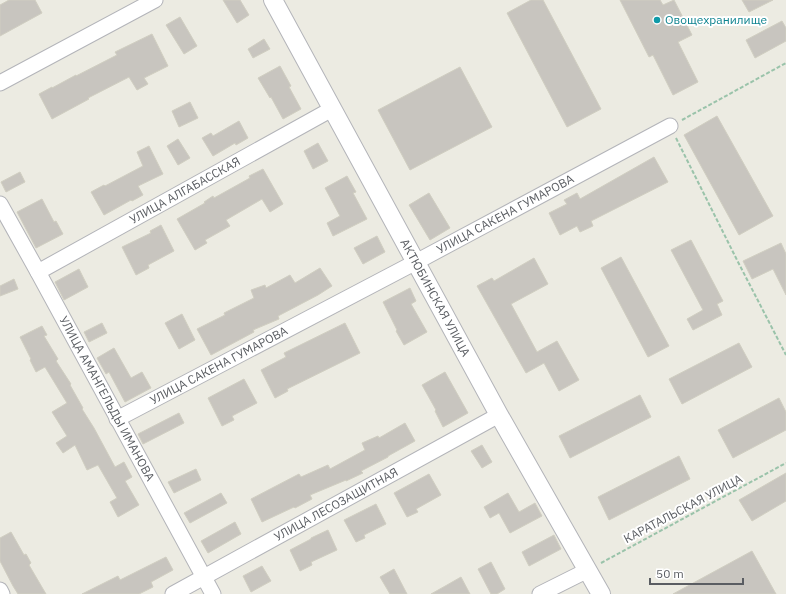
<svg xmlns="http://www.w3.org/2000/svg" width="786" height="594" font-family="'IBM Plex Sans',sans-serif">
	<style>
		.building { fill: #c8c5bf; stroke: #d0cec1 }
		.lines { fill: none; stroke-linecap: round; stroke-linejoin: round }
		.minor-casing { stroke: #b3b4b9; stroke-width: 17 }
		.tertiary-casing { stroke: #b3b4b9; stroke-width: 20 }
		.path { stroke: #9ac3aa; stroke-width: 2; stroke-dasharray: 4 2; stroke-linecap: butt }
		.minor { stroke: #fff; stroke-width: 15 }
		.tertiary { stroke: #fff; stroke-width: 18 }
		.culture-dot { fill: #0f9aa8; stroke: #fff; stroke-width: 1.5 }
		.labels { text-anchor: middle; stroke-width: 4; stroke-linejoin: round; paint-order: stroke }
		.culture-label { font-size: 12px; fill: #0d838f; stroke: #fff; text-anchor: start }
		.street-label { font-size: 12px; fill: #5a5d62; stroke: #fff }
	</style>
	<rect width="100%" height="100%" fill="#ecebe2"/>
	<!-- building -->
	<g class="building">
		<polygon points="9,0 35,0 42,13 0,36 0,5"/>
		<polygon points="223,0 240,0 249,15 237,23"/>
		<polygon points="531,0 543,0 601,109 567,127 507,13"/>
		<polygon points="620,0 660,0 663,5 674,0 692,35 678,42 698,82 673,95 653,55 649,57"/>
		<polygon points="742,0 773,0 749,12"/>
		<polygon points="180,17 197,46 184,54 166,25"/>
		<polygon points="782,21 786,28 786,41 755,58 746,40"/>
		<polygon points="152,34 168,66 144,78 148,84 137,90 129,77 88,98 89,99 52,119 39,94 52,87 52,88 76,75 76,76 117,55 115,52"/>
		<polygon points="264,39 270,49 253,58 248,49"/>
		<polygon points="280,66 291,86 289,87 301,109 283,119 271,97 270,98 258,78"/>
		<polygon points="460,67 492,127 410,170 378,110"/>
		<polygon points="190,102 198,118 179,127 172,111"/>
		<polygon points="717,116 773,216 739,235 684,135"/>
		<polygon points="239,121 248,138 236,145 235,143 213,156 202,138 211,133 213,136"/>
		<polygon points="178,139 190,158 178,165 167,146"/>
		<polygon points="318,143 328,161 313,169 304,151"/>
		<polygon points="149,146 163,174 138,186 143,195 132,201 131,200 104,215 91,192 104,185 105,186 143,166 137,152"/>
		<polygon points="654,157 668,182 591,221 593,226 580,232 577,226 560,235 549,213 567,204 564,200 577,193 580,199"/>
		<polygon points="263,169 283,204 270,212 262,199 226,220 230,226 205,240 207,243 195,250 177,219 205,203 204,202 213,196 214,198 250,178 249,176"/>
		<polygon points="20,172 25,182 6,192 1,182"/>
		<polygon points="347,176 356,192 353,193 367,219 333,236 327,223 340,216 325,188"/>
		<polygon points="429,193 450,228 430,240 409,205"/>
		<polygon points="42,199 54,222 56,221 63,234 36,248 17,212"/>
		<polygon points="161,225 174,251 148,265 149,268 136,275 122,247 151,233 150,231"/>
		<polygon points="377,236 385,252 363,264 354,248"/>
		<polygon points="691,240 723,301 717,304 722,315 693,330 687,319 703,310 671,250"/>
		<polygon points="781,243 786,254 786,295 773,269 752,279 743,261"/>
		<polygon points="621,257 669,346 648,357 601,268"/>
		<polygon points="534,258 548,284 511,304 537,352 557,341 579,380 559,391 544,363 526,373 477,286 492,278 494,281"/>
		<polygon points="320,268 332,286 318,295 278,316 279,319 253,330 254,332 211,355 197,329 225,315 224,313 254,298 251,290 265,285 266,288 290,275 295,283"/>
		<polygon points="79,269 88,287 64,300 55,282"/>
		<polygon points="14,279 18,289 0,296 0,286"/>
		<polygon points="410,288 416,301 411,304 427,332 404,345 396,331 397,330 383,302"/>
		<polygon points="182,314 195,340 179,349 165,323"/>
		<polygon points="102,323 107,333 89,342 84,332"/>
		<polygon points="345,323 360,353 287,389 288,391 275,398 261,370 286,357 284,353"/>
		<polygon points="42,326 47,335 44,336 58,359 56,361 71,384 70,385 83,408 82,409 94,428 115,467 124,462 132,477 125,481 139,505 118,517 110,502 117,498 98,465 87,470 75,445 63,453 56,443 67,436 52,412 67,403 45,367 36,372 30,360 31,359 20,337"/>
		<polygon points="739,343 752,367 682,404 669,379"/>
		<polygon points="114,348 131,378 142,372 151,388 125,402 109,372 106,374 97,358"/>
		<polygon points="445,372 468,413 443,427 435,411 436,410 422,385"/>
		<polygon points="244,379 257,403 232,416 234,420 222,426 208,398"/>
		<polygon points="640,395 651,417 570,458 559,436"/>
		<polygon points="779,398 786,412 786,430 733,458 718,430"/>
		<polygon points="179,413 184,423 143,444 138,434"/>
		<polygon points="405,423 415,441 388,456 388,457 361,471 363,473 346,481 346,480 310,495 312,499 295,508 294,507 262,522 251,499 299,474 301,477 328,465 330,469 365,450 362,443 378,436 379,438"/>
		<polygon points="482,445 492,462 482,468 471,451"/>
		<polygon points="679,456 690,479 609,520 598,497"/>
		<polygon points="196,469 201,480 174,493 168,482"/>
		<polygon points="786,473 786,501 752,521 739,500"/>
		<polygon points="429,474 441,495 416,509 418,512 407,517 394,493"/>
		<polygon points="221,493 227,503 190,523 184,513"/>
		<polygon points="508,493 519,512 535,503 542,516 510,533 499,513 490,518 484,507"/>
		<polygon points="376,504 386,524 364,535 365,538 356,542 344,520"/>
		<polygon points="235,522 241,534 208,553 201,541"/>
		<polygon points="328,530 337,550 311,562 312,565 300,571 290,550 311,539 311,538"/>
		<polygon points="11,532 24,555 26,554 31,563 29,565 46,594 18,594 13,586 0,561 0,538"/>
		<polygon points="554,535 561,549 529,566 522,552"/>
		<polygon points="752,551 776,594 673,594"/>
		<polygon points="166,557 173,570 151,582 153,587 139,594 82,594 118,576 120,580"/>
		<polygon points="491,562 505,589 497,594 491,594 478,569"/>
		<polygon points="262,566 271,581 251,592 243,576"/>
		<polygon points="394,569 407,594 390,594 380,577"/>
		<polygon points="461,577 470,594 431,594 447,585"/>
	</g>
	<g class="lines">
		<!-- minor casing -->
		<g class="minor-casing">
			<g id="minor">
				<polyline points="0,83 155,0"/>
				<path id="s1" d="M0,204L38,272L213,594"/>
				<path id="s2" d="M38,272L332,109"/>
				<path id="s3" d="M117,419L416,262L670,126"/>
				<polyline points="0,590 2,594"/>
				<path id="s4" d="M173,594L499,415"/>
				<polyline points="540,594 588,570"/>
			</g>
		</g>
		<!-- tertiary casing -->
		<g class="tertiary-casing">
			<g id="tertiary">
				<path id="s5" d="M273,0L499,415L601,594"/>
			</g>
		</g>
		<!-- path -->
		<g class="path">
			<polyline points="682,120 786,63"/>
			<polyline points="676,138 737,260 786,355"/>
			<polyline points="601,563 786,463"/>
		</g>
		<!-- minor -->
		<use href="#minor" class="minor"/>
		<!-- tertiary -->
		<use href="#tertiary" class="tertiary"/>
	</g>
	<!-- markers -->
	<circle class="culture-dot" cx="657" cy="20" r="4"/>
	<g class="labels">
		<!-- culture labels -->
		<g class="culture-label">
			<text x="665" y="24">Овощехранилище</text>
		</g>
		<!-- street labels -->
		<g class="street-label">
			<text dy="4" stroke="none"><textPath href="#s2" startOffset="168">УЛИЦА АЛГАБАССКАЯ</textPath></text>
			<text dy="4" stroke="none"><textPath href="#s3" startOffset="439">УЛИЦА САКЕНА ГУМАРОВА</textPath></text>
			<text dy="4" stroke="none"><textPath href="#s5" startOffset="339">АКТЮБИНСКАЯ УЛИЦА</textPath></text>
			<text dy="4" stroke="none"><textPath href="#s3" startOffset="115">УЛИЦА САКЕНА ГУМАРОВА</textPath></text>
			<text dy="4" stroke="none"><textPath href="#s1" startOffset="222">УЛИЦА АМАНГЕЛЬДЫ ИМАНОВА</textPath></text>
			<text dy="4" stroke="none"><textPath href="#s4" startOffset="186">УЛИЦА ЛЕСОЗАЩИТНАЯ</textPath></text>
			<text transform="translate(683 509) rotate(-28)" y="4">КАРАТАЛЬСКАЯ УЛИЦА</text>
		</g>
	</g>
	<!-- scale -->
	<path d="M650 578v6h93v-6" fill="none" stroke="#5a5d62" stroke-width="2"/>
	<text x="656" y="578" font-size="12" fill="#5a5d62" stroke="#ffffff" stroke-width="3" paint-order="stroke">50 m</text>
</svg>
